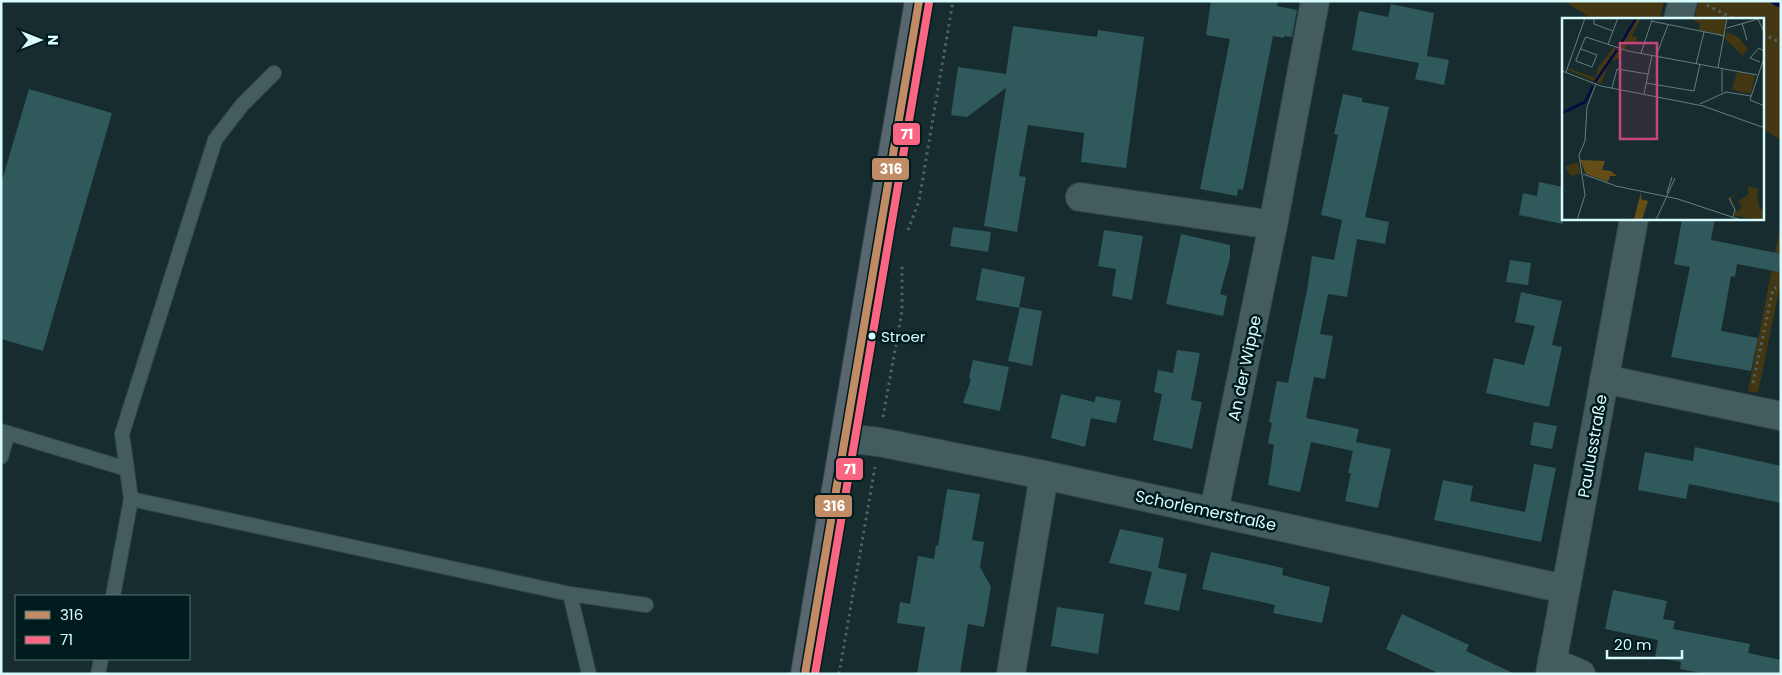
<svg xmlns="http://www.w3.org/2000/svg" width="1782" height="675" font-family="Poppins,sans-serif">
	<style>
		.green { fill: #433612 }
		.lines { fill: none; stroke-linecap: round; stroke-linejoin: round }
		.stream { stroke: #020b45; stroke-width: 8 }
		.building { fill: #30595c }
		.service-casing { stroke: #344648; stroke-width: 16 }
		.minor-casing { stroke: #344648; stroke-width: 30 }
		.primary-casing { stroke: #344648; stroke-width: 30 }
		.path { stroke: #4c6264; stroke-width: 3; stroke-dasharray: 2.5 4; stroke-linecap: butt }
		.service { stroke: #435d5f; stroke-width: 14 }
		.minor { stroke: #435d5f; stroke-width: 28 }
		.primary { stroke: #57666f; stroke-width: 28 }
		.bus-1-casing { stroke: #001b1d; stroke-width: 11 }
		.bus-2-casing { stroke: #001b1d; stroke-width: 11 }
		.bus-1 { stroke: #c18c65; stroke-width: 8 }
		.bus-2 { stroke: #fa6682; stroke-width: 8 }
		.bus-dot { fill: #d8fcfe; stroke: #001b1d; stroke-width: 2 }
		.labels { text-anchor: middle; stroke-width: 5; stroke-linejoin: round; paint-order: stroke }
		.bus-label { font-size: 15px; fill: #d8fcfe; stroke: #001b1d; text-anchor: start }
		.street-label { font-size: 16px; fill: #d8fcfe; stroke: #001b1d }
		.inset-river { fill: none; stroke: #020b45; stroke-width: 2.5 }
		.inset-road { fill: none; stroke: #647f81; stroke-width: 1 }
		.view { fill: #c6467c; fill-opacity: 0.15; stroke: #c6467c; stroke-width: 2.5 }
		.inset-edge { fill: none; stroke: #d8fcfe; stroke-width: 2.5 }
		.line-badge { stroke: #001b1d; stroke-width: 2 }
		.badge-label { font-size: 14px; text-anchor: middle; font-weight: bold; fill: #fff }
	</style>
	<rect width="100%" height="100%" fill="#162c2e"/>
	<!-- green -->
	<g class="green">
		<polygon points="1564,1 1664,1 1660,19 1592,19"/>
		<polygon points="1699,1 1781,1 1781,140 1763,129 1763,19 1694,19"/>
		<polygon points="1781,222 1781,281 1758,393 1748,391"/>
	</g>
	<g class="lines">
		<!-- stream -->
		<polyline class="stream" points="1775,1 1781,4"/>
	</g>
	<!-- building -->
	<g class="building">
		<polygon points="1211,1 1278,1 1277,6 1297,10 1292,37 1284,36 1284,38 1273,36 1243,190 1238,189 1237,196 1200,189 1230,39 1206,35"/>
		<polygon points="1391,4 1434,13 1427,56 1449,60 1444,85 1415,79 1419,63 1352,50 1359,11 1388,17"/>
		<polygon points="1013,26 1097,37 1098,30 1144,37 1126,168 1081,162 1084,133 1028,125 1019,176 1026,177 1017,232 984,226 1006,88 967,117 951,115 958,67 1006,74"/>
		<polygon points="29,89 112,113 43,351 1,339 1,184"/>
		<polygon points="1343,94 1362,98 1362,102 1389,107 1365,217 1389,222 1385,244 1357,239 1347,297 1328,294 1320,334 1333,336 1325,379 1314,377 1306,418 1359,429 1356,442 1391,449 1378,508 1345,501 1351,473 1348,473 1353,451 1311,442 1300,492 1268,485 1274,445 1268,443 1272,423 1269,422 1277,381 1288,383 1307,290 1312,256 1334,260 1342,220 1321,215 1338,135 1334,134"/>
		<polygon points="1539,182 1563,187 1563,224 1519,215 1523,193 1537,196"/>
		<polygon points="1682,219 1715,219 1711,240 1781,254 1779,272 1737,264 1735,277 1731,276 1721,331 1758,338 1751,371 1671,357 1690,267 1674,264"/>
		<polygon points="953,227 991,232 988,252 950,246"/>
		<polygon points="1104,230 1143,236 1132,300 1112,296 1116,269 1098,266"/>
		<polygon points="1181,234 1230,245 1230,258 1220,294 1227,296 1223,316 1166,304"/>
		<polygon points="1510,260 1531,263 1528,285 1506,282"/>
		<polygon points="982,268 1025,277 1019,308 976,300"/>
		<polygon points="1521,292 1562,301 1552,345 1562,347 1549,407 1486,393 1494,358 1524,365 1535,326 1515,322"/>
		<polygon points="1020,307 1042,311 1032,366 1008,361"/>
		<polygon points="1177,350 1200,353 1191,400 1202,402 1192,449 1153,440 1162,394 1154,392 1158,370 1173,373"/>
		<polygon points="973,360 1009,367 1000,411 963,403 971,379 969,378"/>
		<polygon points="1061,394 1094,402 1094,403 1096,396 1121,401 1116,423 1091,418 1085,447 1051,438"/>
		<polygon points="1534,422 1557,426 1552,449 1530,445"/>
		<polygon points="1695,447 1781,466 1781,503 1689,484 1686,499 1638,490 1645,452 1693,461"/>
		<polygon points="1534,464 1556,468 1541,542 1434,520 1443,480 1473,486 1470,501 1525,512"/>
		<polygon points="947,489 980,494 972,540 984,542 980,567 991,587 984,627 968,624 960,674 917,674 925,627 897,623 900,602 910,604 918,556 934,559 936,545 938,546"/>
		<polygon points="1120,529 1164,538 1158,568 1187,574 1179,611 1144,604 1152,572 1109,563"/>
		<polygon points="1211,552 1283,568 1282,575 1330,587 1322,623 1273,613 1275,605 1202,589"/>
		<polygon points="1613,590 1667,601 1663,619 1675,621 1673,629 1750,644 1748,653 1781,660 1781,674 1706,674 1680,669 1681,662 1655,657 1658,640 1605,629"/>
		<polygon points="1057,607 1104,614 1098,654 1051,646"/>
		<polygon points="1402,614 1469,645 1466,651 1515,674 1440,674 1386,649"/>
	</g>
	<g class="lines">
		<!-- service casing -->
		<g class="service-casing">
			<g id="service">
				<polyline points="1,431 127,469"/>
				<polyline points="1,457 8,433"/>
				<polyline points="131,499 570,594 646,605"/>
				<polyline points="570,594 589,674"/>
				<polyline points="113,596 131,499 122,434 215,140 242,105 274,73"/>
				<polyline points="98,674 101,659"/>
			</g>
		</g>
		<!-- minor casing -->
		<g class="minor-casing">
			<g id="minor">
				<polyline points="1678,19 1683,1"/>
				<polyline points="1080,197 1273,225"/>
				<polyline points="1604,379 1781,416"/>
				<polyline points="846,438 879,442 1044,475 1565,589"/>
				<polyline points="1214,511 1273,225 1315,1"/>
				<polyline points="1552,662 1581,674"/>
				<polyline points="1011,674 1044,475"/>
				<polyline points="1550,674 1634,219"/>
			</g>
		</g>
		<!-- primary casing -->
		<g class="primary-casing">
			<path id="primary" d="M805,674C844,450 879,225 919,1"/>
		</g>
		<!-- path -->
		<g class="path">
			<polyline points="1707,5 1734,19"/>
			<polyline points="1763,34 1781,43"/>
			<polyline points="908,230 919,201 953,1"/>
			<polyline points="1753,383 1773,289 1781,285"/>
			<polyline points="883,417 902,311 902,265"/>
			<polyline points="839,674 875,467"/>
		</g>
		<!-- service -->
		<use href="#service" class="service"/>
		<!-- minor -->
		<use href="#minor" class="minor"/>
		<!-- primary -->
		<use href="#primary" class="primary"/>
		<!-- bus-1 casing -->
		<g class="bus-1-casing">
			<polyline id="bus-1" points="805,674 919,1"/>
		</g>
		<!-- bus-2 casing -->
		<g class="bus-2-casing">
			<polyline id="bus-2" points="815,674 929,3"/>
		</g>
		<!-- bus-1 -->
		<use href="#bus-1" class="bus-1"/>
		<!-- bus-2 -->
		<use href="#bus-2" class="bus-2"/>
	</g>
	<!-- markers -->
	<circle class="bus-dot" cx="872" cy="336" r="4.5"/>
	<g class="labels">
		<!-- bus labels -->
		<g class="bus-label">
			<text x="881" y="342">Stroer</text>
		</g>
		<!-- street labels -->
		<g class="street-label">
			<text transform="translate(1244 368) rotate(-78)" y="6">An der Wippe</text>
			<text transform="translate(1592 446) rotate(-80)" y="6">Paulusstraße</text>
			<text transform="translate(1206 510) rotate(12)" y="6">Schorlemerstraße</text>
		</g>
	</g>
	<!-- overview -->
	<g transform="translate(1562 18)">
		<rect width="202" height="202" fill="#162c2e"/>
		<path d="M73,0H79L70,18L75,19L74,26L79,27L66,25L62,31L55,29ZM128,0H164L162,17L137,12L138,6ZM165,14L176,19L186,31L181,37L183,40L163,21ZM51,30L61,32L57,40L48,44L39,66L6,52V50L33,60L37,48ZM175,54L193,58L189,76L170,72ZM15,144L19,155L9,158L3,149ZM185,168L197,171L195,177L198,191H202V202L173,198V190L167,180L174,176L169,181L172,186L174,194L180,190L176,183L187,176Z" fill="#433612"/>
		<path d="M18,142L43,143L40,152L49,153L55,158H48L46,164L24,156ZM79,174V181L86,183L80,202H75L72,201Z" fill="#644e16"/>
		<path class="inset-river" d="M57,29L74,0M33,64L55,32M0,95L23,84L31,68"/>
		<path class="inset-road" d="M32,0V6L51,13M196,1L203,16M89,3L163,18M180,5L185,22M165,10L196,1M46,26L56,0M19,31L35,37L30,49L14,43V42L23,20L24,19L66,33L195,57M79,35L90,2M203,37L188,82L203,88M94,38L106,7M198,44L188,40L197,30L203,34M134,46L142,14M156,50L165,0M0,53L39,68L141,88L203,110M4,54L23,0M84,65L132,73L138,46M50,70L55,51L86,56M160,74V51M82,76L90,37M138,86L164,74L189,78M21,156L54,168L116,181L179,202M105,175L110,159M167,180L173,192L171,199M15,202L23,177L17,137L23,123L25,89L34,66M94,202L113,160"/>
		<path class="view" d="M58,25H95V121H58Z"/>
		<rect width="202" height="202" class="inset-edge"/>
	</g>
	<g class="line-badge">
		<rect x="892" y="122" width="29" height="24" rx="5" fill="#fa6682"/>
		<rect x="871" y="157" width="39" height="24" rx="5" fill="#c18c65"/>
		<rect x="835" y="457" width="29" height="24" rx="5" fill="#fa6682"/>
		<rect x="814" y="494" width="39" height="24" rx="5" fill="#c18c65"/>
	</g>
	<g class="badge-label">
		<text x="907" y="139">71</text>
		<text x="891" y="174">316</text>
		<text x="850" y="474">71</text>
		<text x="834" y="511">316</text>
	</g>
	<!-- border -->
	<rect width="1782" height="675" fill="none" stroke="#d8fcfe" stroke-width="5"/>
	<!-- legend -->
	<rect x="15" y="595" width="175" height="65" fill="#001b1d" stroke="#567577"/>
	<rect x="25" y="611" width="25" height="8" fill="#c18c65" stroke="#567577"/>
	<text x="60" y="620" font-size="15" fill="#d8fcfe">316</text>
	<rect x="25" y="636" width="25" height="8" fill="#fa6682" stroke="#567577"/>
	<text x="60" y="645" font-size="15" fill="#d8fcfe">71</text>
	<!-- north arrow -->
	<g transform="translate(40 40) rotate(90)" stroke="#001b1d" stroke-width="4" paint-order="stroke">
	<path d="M0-4L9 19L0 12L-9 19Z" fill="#d8fcfe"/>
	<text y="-8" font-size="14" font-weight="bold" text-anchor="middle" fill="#d8fcfe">N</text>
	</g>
	<!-- scale -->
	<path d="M1607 650v8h75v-8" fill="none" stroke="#d8fcfe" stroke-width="2.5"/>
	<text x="1614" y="650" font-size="15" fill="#d8fcfe" stroke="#001b1d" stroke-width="4" paint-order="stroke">20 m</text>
</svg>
